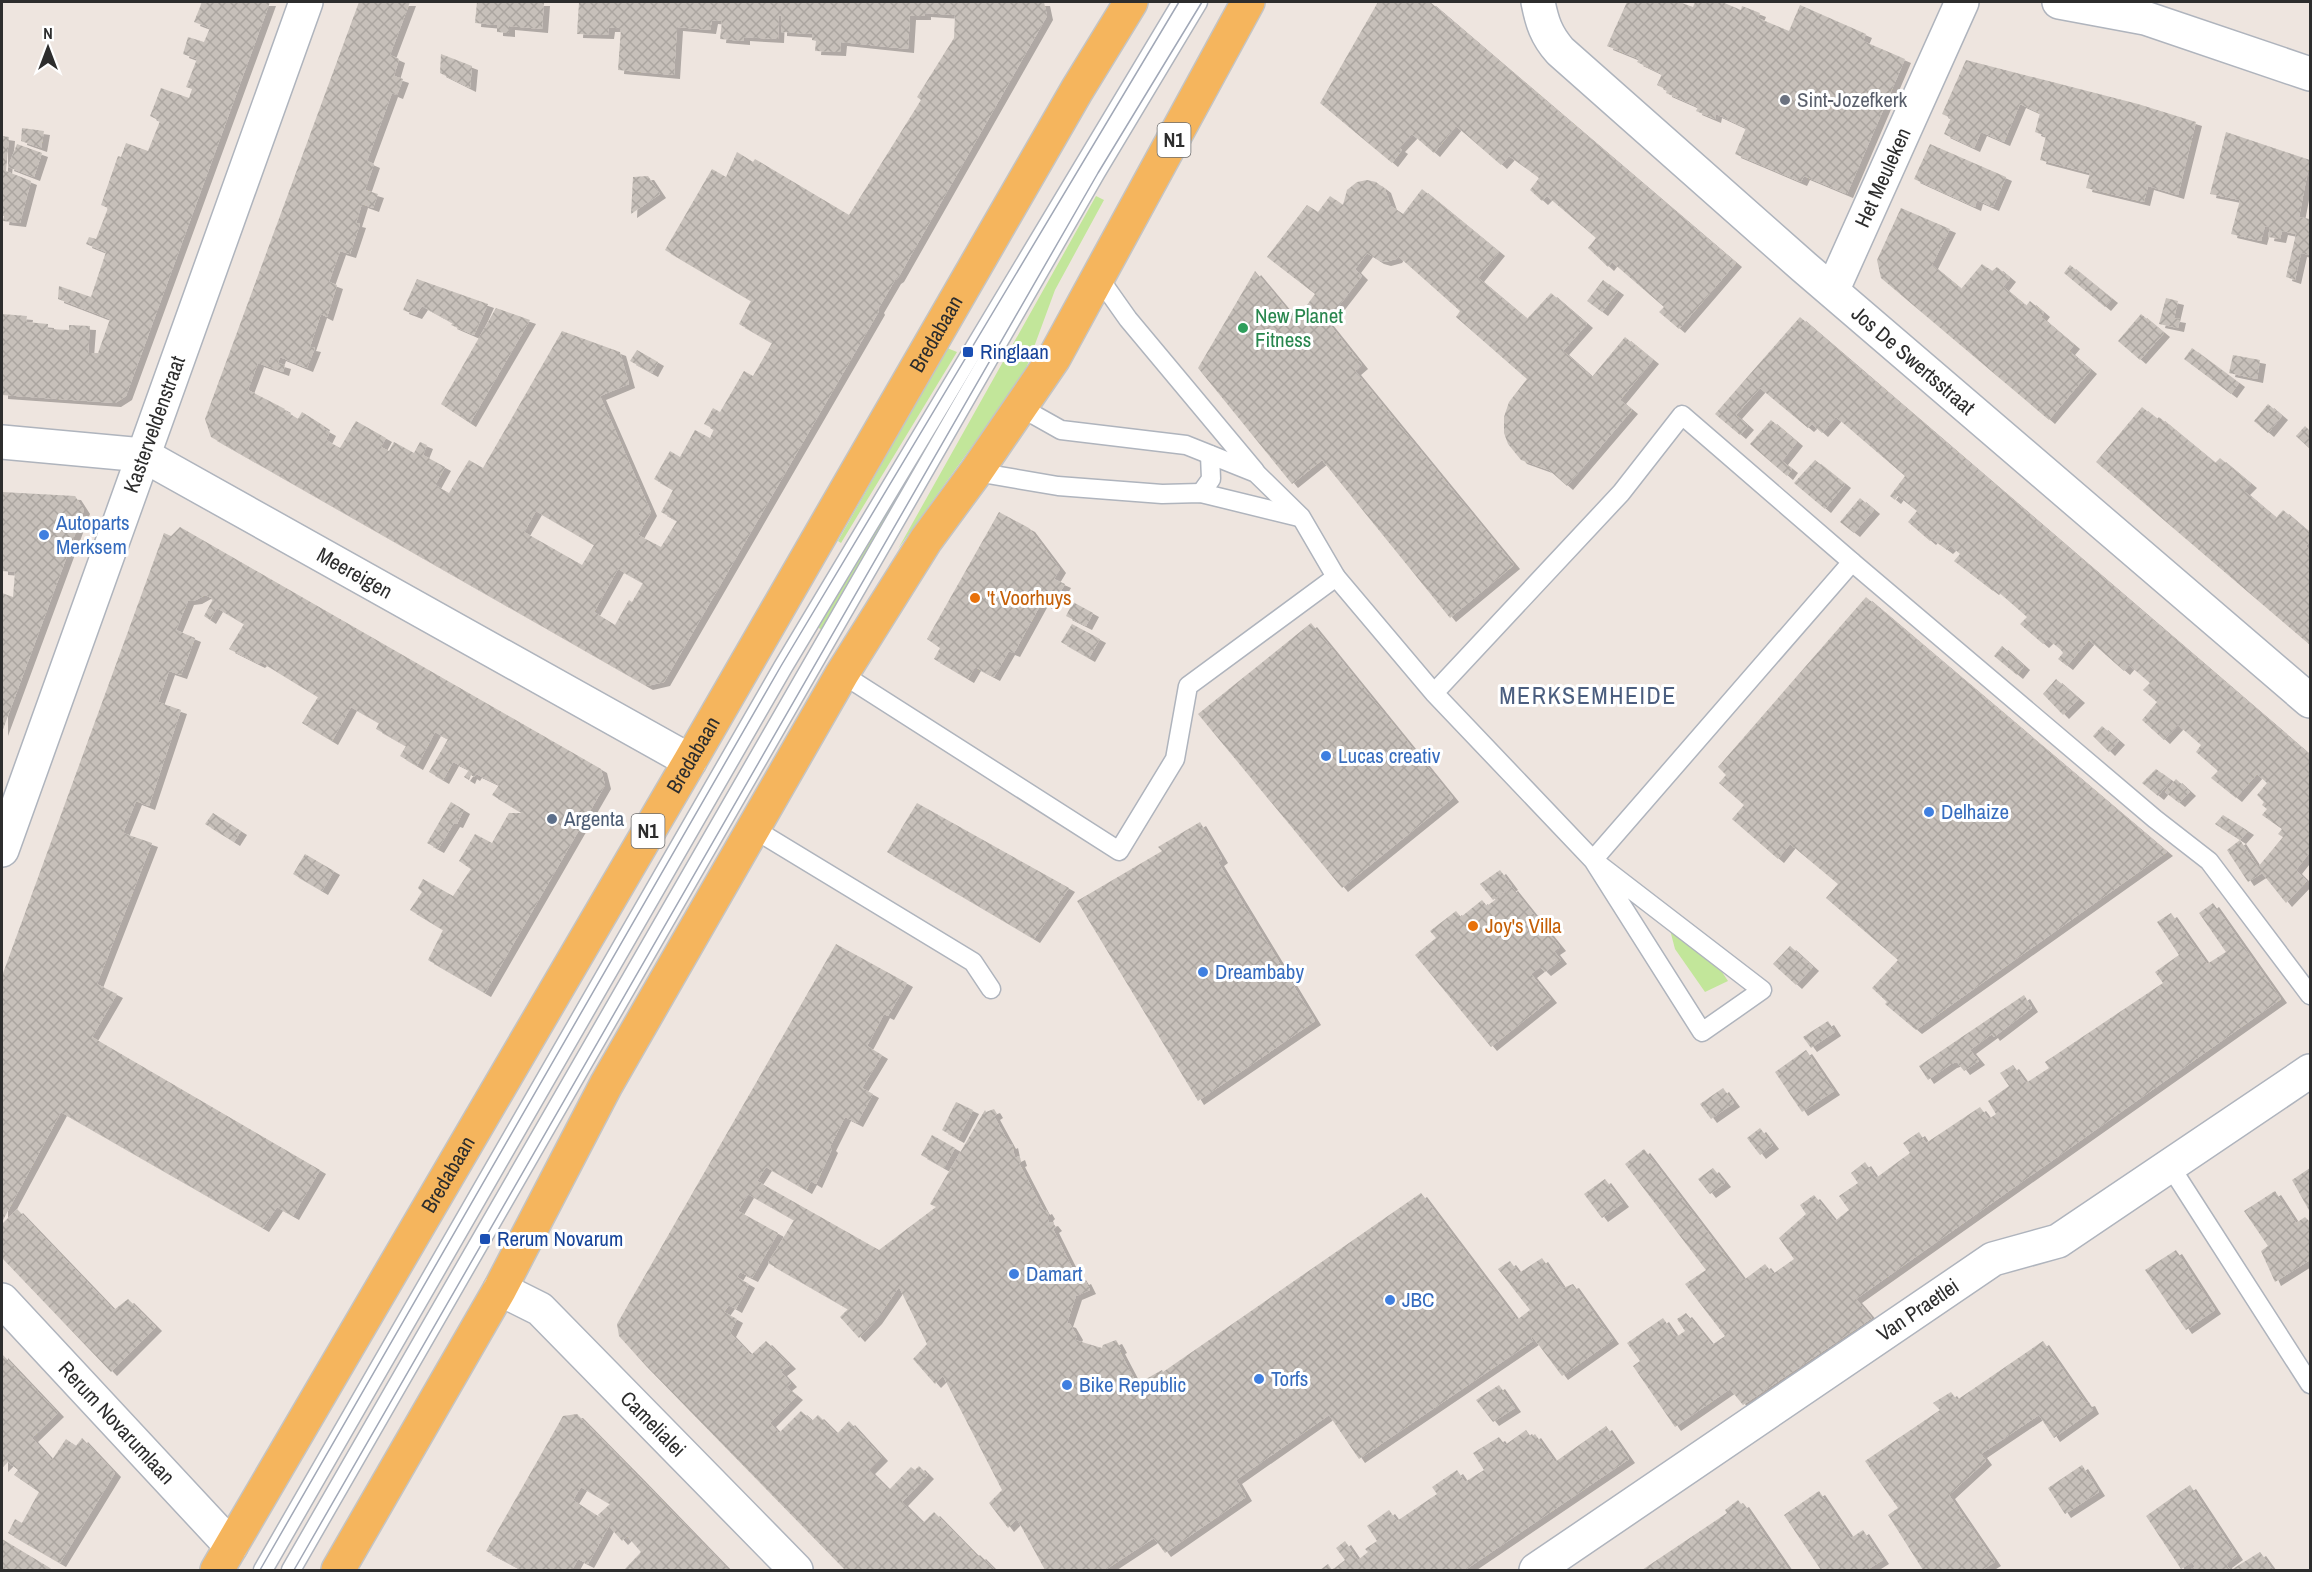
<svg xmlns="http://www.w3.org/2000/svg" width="2312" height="1572" font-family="'Archivo Narrow',sans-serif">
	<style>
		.grass { fill: #c2e69a }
		.building { fill: url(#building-cross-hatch); fill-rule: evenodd; filter: url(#shadow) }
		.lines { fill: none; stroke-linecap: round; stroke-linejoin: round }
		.lane-casing { stroke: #afb4bd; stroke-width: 21 }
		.street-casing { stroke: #afb4bd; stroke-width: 36 }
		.secondary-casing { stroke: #afb4bd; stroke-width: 36 }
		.primary-casing { stroke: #c4c4c4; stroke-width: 36 }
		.lane { stroke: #fff; stroke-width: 18 }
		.street { stroke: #fff; stroke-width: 33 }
		.secondary { stroke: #fff; stroke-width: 33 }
		.primary { stroke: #f5b55d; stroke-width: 33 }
		.tram { stroke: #a1a8b7; stroke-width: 1.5 }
		.worship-dot { fill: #6b7280; stroke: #fff; stroke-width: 2 }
		.leisure-dot { fill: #2e9e5b; stroke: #fff; stroke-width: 2 }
		.transit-dot { fill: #1a4fb4; stroke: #fff; stroke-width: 2 }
		.shop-dot { fill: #3f7fe0; stroke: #fff; stroke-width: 2 }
		.food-dot { fill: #e8710a; stroke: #fff; stroke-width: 2 }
		.service-dot { fill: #5c6f8a; stroke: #fff; stroke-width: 2 }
		.labels { text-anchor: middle; stroke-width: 6; stroke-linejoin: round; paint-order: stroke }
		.shield { fill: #fff; stroke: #6c6c6c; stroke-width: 1.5 }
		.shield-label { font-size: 20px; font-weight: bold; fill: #2d2d2d }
		.worship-label { font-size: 21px; fill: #5b616d; stroke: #fff; text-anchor: start }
		.street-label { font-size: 21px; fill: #2d2d2d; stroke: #fff }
		.leisure-label { font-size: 21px; fill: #27864d; stroke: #fff; text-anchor: start }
		.transit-label { font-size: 21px; fill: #164399; stroke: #fff; text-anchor: start }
		.shop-label { font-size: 21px; fill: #366cbe; stroke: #fff; text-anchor: start }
		.food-label { font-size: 21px; fill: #c56008; stroke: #fff; text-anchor: start }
		.service-label { font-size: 21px; fill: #4e5e75; stroke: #fff; text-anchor: start }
		.quarter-label { font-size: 24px; letter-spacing: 1.5px; fill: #4b5e7f; stroke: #fff }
	</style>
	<defs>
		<pattern id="building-cross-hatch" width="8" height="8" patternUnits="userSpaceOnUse" patternTransform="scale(1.5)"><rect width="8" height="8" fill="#c7c0ba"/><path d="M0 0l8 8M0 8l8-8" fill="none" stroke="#aba5a0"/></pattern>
		<filter id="shadow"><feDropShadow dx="6" dy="4" stdDeviation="0" flood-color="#0004"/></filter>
	</defs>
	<rect width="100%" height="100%" fill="#eee5df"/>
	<!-- grass -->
	<g class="grass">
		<polygon points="1096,196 1104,200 1055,290 1027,366 1012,391 898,549"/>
		<polygon points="947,348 957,352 841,543 838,541"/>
		<polygon points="906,470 913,474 822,630 816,626"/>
		<polygon points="1669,926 1718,966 1728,981 1705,992 1675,949"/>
	</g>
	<!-- building -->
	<g class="building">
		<polygon points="202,2 270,2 126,396 115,403 2,395 2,314 27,316 26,322 48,324 48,329 69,330 69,325 90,326 88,353 98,353 110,319 58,299 59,286 91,297 106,252 86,244 89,237 96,239 108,208 101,205 118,156 121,157 126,143 148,151 160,121 150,116 161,88 189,98 192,89 186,87 197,59 183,54 188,37 204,42 210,28 194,22"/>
		<path d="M359,2H410L390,55L399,59L394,76L403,79L397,95L392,93L367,161L374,164L365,190L378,194L373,208L362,204L356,223L360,224L350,254L340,251L329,282L337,285L327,317L321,314L310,347L315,348L307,368L280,357L278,363L285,365L283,372L258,363L248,390L285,409L284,410L298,419L302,412L324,426L323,428L330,432L326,440L340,448L356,421L386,438L381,447L389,451L394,442L414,453L420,442L427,445L423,455L445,467L435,485L449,493L469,460L483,468L562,331L620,352L629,384L600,396L651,512L638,535L661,547L677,521L661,512L673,490L654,479L670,451L680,457L695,430L710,438L714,429L704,424L713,408L720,412L744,371L753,376L772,343L739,324L751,301L665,250L712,169L726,177L737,152L753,162L755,159L849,215L921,100L917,97L954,38L955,15L925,13V16H910L908,49L841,42L840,52L815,51L816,41L812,40V34L781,32V16H779L778,39L744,37V41L720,39L722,21L712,20L710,30L677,27L674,75L618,70L621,28H609L608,35L577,34L579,2H1044L1047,16L898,278L895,280L878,309L879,311L664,682L647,686L211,437L205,419ZM536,511L594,545L582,565L524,532ZM618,569L643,583L632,602L629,600L615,625L594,612Z"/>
		<polygon points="477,2 544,2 542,29 509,26 509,33 497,32 497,25 475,23"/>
		<polygon points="1378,2 1430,2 1736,263 1679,329 1659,312 1664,307 1612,262 1608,267 1588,248 1596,238 1547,196 1542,201 1530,190 1539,178 1509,156 1501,165 1456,126 1434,153 1412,134 1399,148 1402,150 1392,163 1320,103"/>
		<polygon points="1627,2 1679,2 1693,7 1695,2 1722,2 1741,10 1742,6 1760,13 1758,18 1789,31 1800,5 1866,34 1863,41 1905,59 1847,194 1804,176 1801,182 1735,154 1746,128 1716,114 1715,119 1696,111 1698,107 1666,93 1667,90 1657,85 1662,74 1637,62 1639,59 1607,46"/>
		<polygon points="441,54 472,66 470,88 440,73"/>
		<polygon points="1966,60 2138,104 2196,122 2178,195 2148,186 2144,202 2086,188 2090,173 2040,160 2046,136 2035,132 2040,113 2020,104 2004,142 1981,132 1974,148 1944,134 1951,118 1942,114"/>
		<polygon points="22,128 44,131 41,148 21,141"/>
		<polygon points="2226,132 2310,160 2299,217 2310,219 2310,255 2301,253 2295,280 2286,277 2296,234 2282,231 2280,239 2268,237 2270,227 2265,226 2261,241 2231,234 2240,200 2210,194"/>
		<polygon points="2,136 9,137 6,171 31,181 20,223 3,221 4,216 2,216"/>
		<polygon points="17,144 42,153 34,177 8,167"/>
		<polygon points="1930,144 2006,177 1993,207 1977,200 1975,207 1914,179"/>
		<polygon points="648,176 660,194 631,214 633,177"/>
		<polygon points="1367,180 1376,182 1385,189 1391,206 1403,214 1422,189 1499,252 1478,278 1527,319 1551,293 1587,324 1563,351 1592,377 1625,337 1653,360 1620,400 1632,410 1567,486 1549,470 1521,460 1508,444 1504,433 1504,417 1509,402 1527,379 1456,317 1460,311 1398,256 1396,259 1385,262 1378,260 1367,253 1355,269 1362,276 1327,321 1362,365 1355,371 1514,565 1450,618 1322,460 1292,484 1198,368 1255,271 1296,320 1315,294 1267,257 1307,205 1318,212 1330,196 1343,205 1347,190 1357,182"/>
		<polygon points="1901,208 1950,229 1932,265 1961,289 1982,264 1992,271 1997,267 2010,278 2003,287 2026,306 2030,301 2044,313 2041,317 2074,345 2069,351 2091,370 2049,420 1881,278 1877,260"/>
		<polygon points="2070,265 2112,299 2105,307 2064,273"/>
		<polygon points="417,279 488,304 474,335 451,325 453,323 422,306 416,315 403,310"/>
		<polygon points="1603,280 1618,291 1602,312 1587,301"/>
		<polygon points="2166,298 2178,301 2174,318 2180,319 2178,328 2159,324"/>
		<polygon points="496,308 530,320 470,423 441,404"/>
		<polygon points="2141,314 2164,333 2140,360 2118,341"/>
		<polygon points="1800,317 2310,755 2310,852 2296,870 2307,881 2286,903 2262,873 2248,882 2227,850 2240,840 2215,824 2223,815 2248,831 2240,840 2258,867 2283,837 2278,834 2282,829 2262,815 2267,809 2262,805 2264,802 2257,795 2267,783 2257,774 2236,798 2211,778 2218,771 2196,752 2201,745 2178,725 2164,740 2142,720 2157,702 2143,690 2150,683 2129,665 2124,671 2089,640 2067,666 2058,659 2063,653 2061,650 2048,639 2043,644 2020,624 2027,617 1995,589 1993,591 1954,561 1960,554 1951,546 1947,550 1932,539 1930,541 1908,522 1917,511 1898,496 1895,500 1890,496 1905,476 1836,417 1822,433 1812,424 1808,428 1760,388 1736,415 1748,426 1740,435 1715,414"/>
		<polygon points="2192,348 2239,383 2231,394 2184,359"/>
		<polygon points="637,350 658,362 652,373 630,361"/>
		<polygon points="2233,355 2260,360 2257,379 2229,373"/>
		<polygon points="2268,404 2282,416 2268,433 2254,421"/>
		<polygon points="2142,407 2157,419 2159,417 2215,463 2220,458 2251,484 2244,491 2276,518 2283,510 2310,533 2310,541 2306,546 2310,550 2310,645 2096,462"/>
		<polygon points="1771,420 1797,442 1782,461 1792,469 1787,476 1750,444"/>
		<polygon points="2305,426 2310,431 2310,449 2296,436"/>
		<polygon points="1815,460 1845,484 1825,509 1794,483"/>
		<polygon points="2,492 75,496 84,510 2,732 2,593 13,597 15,572 2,571"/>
		<polygon points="1860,498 1874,510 1854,533 1840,522"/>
		<polygon points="999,512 1029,528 1060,569 1054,579 1065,584 1051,608 1042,602 1014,653 1009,651 994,677 975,667 968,679 934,659 940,648 927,639"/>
		<polygon points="180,527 601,769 605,785 485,993 428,960 443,930 410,910 422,892 418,888 423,879 453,896 471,869 459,861 475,834 492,843 509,813 522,813 492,795 499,785 476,774 474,777 471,775 469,780 464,777 469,770 453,762 443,780 429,772 448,739 435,732 417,766 400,756 406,746 376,729 379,723 351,707 332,741 302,723 318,697 261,662 259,664 229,649 244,624 217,608 210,620 204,616 213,599 205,595 196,600 188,601 176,630 195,638 181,675 169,671 158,702 181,710 149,806 136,801 123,833 152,843 97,984 117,994 92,1037 320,1170 293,1216 277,1207 263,1228 61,1112 2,1222 2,976 164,533 171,536"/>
		<polygon points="1866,597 2167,852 1916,1030 1885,1004 1887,1002 1872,988 1898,960 1826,898 1838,884 1790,844 1778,859 1732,819 1744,805 1719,783 1726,775 1718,767"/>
		<polygon points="1073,602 1093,613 1086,626 1066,616"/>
		<polygon points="1311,623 1453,798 1342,888 1198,714"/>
		<polygon points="1072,624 1100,639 1089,658 1061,642"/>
		<polygon points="2002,646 2024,666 2017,675 1994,656"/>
		<polygon points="2056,679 2079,699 2063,715 2043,694"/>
		<polygon points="2102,726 2119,741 2109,752 2093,736"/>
		<polygon points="2156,769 2171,780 2158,796 2142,783"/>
		<polygon points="2176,779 2190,792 2179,803 2165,792"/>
		<polygon points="451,802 464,810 457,824 454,823 438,849 427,843"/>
		<polygon points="917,803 1069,888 1034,939 887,852"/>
		<polygon points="213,813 241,831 234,842 205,824"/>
		<polygon points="1200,822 1222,859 1218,862 1315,1021 1198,1101 1077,901 1162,851 1158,847"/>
		<polygon points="305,854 334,871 322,891 293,874"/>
		<polygon points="1500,870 1512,886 1493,900 1480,884"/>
		<polygon points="1512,887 1560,947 1554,951 1561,960 1545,972 1540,967 1531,974 1551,999 1491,1047 1415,955 1436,938 1430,931 1456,911 1461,917 1482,900 1487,906"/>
		<polygon points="2213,903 2281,999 1856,1299 1872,1318 1743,1405 1730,1389 1675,1427 1633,1366 1640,1361 1627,1343 1663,1318 1676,1337 1685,1331 1677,1319 1686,1313 1712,1345 1725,1336 1685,1284 1706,1270 1625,1164 1644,1149 1744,1280 1765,1264 1773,1274 1794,1259 1779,1238 1806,1214 1800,1205 1814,1195 1835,1221 1849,1210 1839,1196 1858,1183 1851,1173 1865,1162 1876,1178 1910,1153 1903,1143 1919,1132 1926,1143 1980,1107 1989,1119 1996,1114 1988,1101 2009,1086 2000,1073 2013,1065 2026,1083 2049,1068 2045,1062 2163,983 2155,972 2179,955 2157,922 2171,913 2207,964 2226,952 2199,913"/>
		<polygon points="836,944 907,983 888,1016 884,1014 867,1046 882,1055 862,1088 873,1094 857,1123 845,1117 830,1147 832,1149 816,1184 811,1181 806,1190 766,1167 757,1181 879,1250 936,1207 930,1204 985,1110 986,1112 994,1109 997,1114 994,1116 1010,1145 1012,1144 1015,1158 1019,1156 1021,1162 1019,1163 1044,1211 1046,1210 1049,1215 1047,1217 1049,1223 1052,1222 1056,1227 1053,1229 1077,1277 1080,1276 1083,1281 1085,1280 1090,1290 1076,1296 1067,1323 1070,1324 1077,1336 1075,1340 1102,1348 1103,1345 1116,1340 1121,1349 1119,1350 1137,1384 1162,1370 1163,1372 1421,1193 1517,1320 1530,1310 1498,1269 1510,1261 1519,1273 1542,1258 1563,1288 1573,1284 1613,1340 1562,1376 1532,1336 1531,1338 1533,1341 1359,1459 1329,1415 1236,1480 1246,1497 1165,1553 1154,1538 1105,1570 1045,1570 1017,1519 1008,1528 989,1503 1002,1490 943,1376 935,1384 913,1359 927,1344 899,1287 876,1320 859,1338 840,1317 848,1309 768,1263 794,1220 748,1194 738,1211 778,1233 752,1278 740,1272 737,1277 749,1284 736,1309 729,1305 724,1312 737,1319 730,1333 751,1355 766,1341 790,1365 781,1372 791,1383 786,1387 797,1396 770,1423 779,1433 801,1411 812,1421 818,1415 837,1434 849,1421 882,1457 869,1470 889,1490 911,1467 915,1470 919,1466 928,1475 902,1502 923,1523 934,1512 978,1557 980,1555 995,1570 845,1570 647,1367 619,1336 617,1324"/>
		<polygon points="1790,946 1813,967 1796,985 1773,964"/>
		<polygon points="2024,995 2032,1008 1994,1037 1992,1034 1970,1050 1979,1061 1964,1071 1957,1062 1951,1064 1928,1080 1919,1066"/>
		<polygon points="1828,1021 1835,1032 1811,1048 1803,1037"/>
		<polygon points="1806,1050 1834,1091 1802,1112 1775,1072"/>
		<polygon points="1723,1088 1734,1103 1711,1119 1700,1104"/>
		<polygon points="956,1102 973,1110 958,1139 942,1130"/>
		<polygon points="1760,1128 1773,1145 1760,1155 1747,1138"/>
		<polygon points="932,1135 955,1148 944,1168 921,1155"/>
		<polygon points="1713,1168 1725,1183 1710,1194 1698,1179"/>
		<polygon points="2310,1168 2310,1212 2292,1180"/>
		<polygon points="1605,1179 1623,1203 1602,1218 1584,1194"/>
		<polygon points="2275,1191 2296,1223 2305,1217 2309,1221 2310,1220 2310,1260 2275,1282 2261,1251 2268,1246 2244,1211"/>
		<polygon points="17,1209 114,1310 128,1299 156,1327 111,1372 2,1258 2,1224"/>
		<polygon points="2176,1250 2215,1310 2186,1330 2145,1270"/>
		<polygon points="2043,1341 2086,1403 2089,1402 2093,1410 2054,1438 2039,1415 1981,1454 1986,1461 1949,1495 1995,1562 1982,1570 1923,1570 1888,1515 1898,1508 1865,1461 1940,1410 1933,1403 1951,1392 1957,1400"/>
		<polygon points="2,1354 58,1413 32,1438 52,1460 66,1439 76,1446 82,1438 115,1473 60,1563 8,1533 15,1519 22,1523 39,1492 14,1475 18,1470 8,1462 2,1468"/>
		<polygon points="1499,1385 1515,1408 1493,1422 1476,1400"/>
		<path d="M577,1414L639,1477L729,1570H624L641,1552L627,1536L622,1541L609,1526L588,1564L578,1559L572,1570H522L486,1551L563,1416ZM581,1487L610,1504L598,1515L601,1518L573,1500Z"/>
		<polygon points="1606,1426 1629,1459 1465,1570 1320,1570 1328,1564 1332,1570 1345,1560 1336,1548 1345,1541 1358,1560 1368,1552 1365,1549 1377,1541 1367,1526 1389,1510 1397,1521 1437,1494 1432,1487 1457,1470 1465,1482 1484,1470 1473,1453 1499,1437 1505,1445 1526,1430 1531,1437 1535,1434 1555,1462"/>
		<polygon points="2082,1465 2099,1492 2065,1514 2048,1488"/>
		<polygon points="2190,1485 2237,1556 2226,1564 2230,1570 2190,1570 2195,1567 2192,1562 2181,1569 2146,1516"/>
		<polygon points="1819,1491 1851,1538 1863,1530 1883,1560 1867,1570 1821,1570 1784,1515"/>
		<polygon points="1738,1500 1741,1504 1743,1503 1789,1570 1642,1570 1727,1513 1725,1510"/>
		<polygon points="2,1539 50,1568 49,1570 2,1570"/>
		<polygon points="2260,1552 2273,1570 2231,1570"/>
	</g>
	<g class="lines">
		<!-- lane casing -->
		<g class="lane-casing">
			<g id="lane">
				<polyline points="1099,278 1128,319 1255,471"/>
				<polyline points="1020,407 1061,430 1186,445 1256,473 1301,517 1336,577 1434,693 1593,860 1702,1032 1762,990 1593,860 1852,562 1682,415 1621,493 1434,693"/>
				<polyline points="976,472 1058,486 1162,494 1201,493 1299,517"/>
				<polyline points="1201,493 1211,479 1210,455"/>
				<polyline points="1852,562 2155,819 2209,861 2310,995"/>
				<polyline points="842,674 1119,851 1175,759 1188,686 1336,577"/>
				<polyline points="754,829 973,962 991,989"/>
				<polyline points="2170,1166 2310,1384"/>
				<polyline points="263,1570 783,667 1182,2"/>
				<polyline points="291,1570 1096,172 1198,2"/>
			</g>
		</g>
		<!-- street casing -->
		<g class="street-casing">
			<g id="street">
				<path id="s1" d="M1538,2C1542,22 1546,35 1560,51L1804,267L2310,701"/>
				<path id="s2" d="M1833,289L1962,2"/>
				<path id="s3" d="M2,442L143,455L690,761"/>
				<path id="s4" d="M2,850L306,2"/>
				<path id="s5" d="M500,1289L540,1309L796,1570"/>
				<path id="s6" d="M2,1300L231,1546"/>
				<path id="s7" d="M1536,1570L1993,1259L2058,1241L2310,1071"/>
			</g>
		</g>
		<!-- secondary casing -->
		<g class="secondary-casing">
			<polyline id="secondary" points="2059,2 2145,18 2310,74"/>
		</g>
		<!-- primary casing -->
		<g class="primary-casing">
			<g id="primary">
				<path id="s8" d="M217,1570L690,761L1077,90L1131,2"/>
				<polyline points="338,1570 500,1289 606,1085 842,674 926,540 976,472 1054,358 1248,2"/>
			</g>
		</g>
		<!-- lane -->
		<use href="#lane" class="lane"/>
		<!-- street -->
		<use href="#street" class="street"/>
		<!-- secondary -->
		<use href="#secondary" class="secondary"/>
		<!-- primary -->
		<use href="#primary" class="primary"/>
		<!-- tram -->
		<g class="tram">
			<polyline points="260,1570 781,666 1179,2"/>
			<polyline points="294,1570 1098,173 1202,2"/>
		</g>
	</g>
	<!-- markers -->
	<circle class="worship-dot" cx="1785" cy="100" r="6"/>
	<circle class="leisure-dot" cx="1243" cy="328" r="6"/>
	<g class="transit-dot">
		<rect x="962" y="346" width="12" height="12" rx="3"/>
		<rect x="479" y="1233" width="12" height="12" rx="3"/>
	</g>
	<g class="shop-dot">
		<circle cx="44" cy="535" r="6"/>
		<circle cx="1326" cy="756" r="6"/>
		<circle cx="1929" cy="812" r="6"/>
		<circle cx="1203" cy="972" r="6"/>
		<circle cx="1014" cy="1274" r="6"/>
		<circle cx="1390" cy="1300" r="6"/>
		<circle cx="1259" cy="1379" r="6"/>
		<circle cx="1067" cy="1385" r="6"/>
	</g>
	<g class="food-dot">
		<circle cx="975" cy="598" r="6"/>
		<circle cx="1473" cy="926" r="6"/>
	</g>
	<circle class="service-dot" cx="552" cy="819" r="6"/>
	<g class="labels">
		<!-- shield labels -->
		<g class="shield">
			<rect x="1157.5" y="123" width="33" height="34" rx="4.5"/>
			<rect x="631.5" y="814" width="33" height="34" rx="4.5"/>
		</g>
		<g class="shield-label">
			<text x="1174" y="147">N1</text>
			<text x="648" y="838">N1</text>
		</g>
		<!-- worship labels -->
		<g class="worship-label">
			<text x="1797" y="107">Sint-Jozefkerk</text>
		</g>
		<!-- street labels -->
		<g class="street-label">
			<text dy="7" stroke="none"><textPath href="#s2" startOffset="122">Het Meuleken</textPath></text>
			<text dy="7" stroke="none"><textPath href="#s8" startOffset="1430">Bredabaan</textPath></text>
			<text dy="7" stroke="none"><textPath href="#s1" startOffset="524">Jos De Swertsstraat</textPath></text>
			<text dy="7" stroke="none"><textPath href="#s4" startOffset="452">Kasterveldenstraat</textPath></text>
			<text dy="7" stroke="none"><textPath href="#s3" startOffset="384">Meereigen</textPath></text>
			<text dy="7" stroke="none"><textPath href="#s8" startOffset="944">Bredabaan</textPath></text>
			<text dy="7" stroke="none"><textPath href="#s8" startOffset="458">Bredabaan</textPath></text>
			<text dy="7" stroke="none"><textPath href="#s7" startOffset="462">Van Praetlei</textPath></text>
			<text dy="7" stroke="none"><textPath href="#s6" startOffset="168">Rerum Novarumlaan</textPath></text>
			<text dy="7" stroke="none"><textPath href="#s5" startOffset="206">Camelialei</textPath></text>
		</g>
		<!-- leisure labels -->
		<g class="leisure-label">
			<text x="1255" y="323">New Planet<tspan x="1255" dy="24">Fitness</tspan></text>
		</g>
		<!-- transit labels -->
		<g class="transit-label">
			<text x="980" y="359">Ringlaan</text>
			<text x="497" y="1246">Rerum Novarum</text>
		</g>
		<!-- shop labels -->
		<g class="shop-label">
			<text x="56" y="530">Autoparts<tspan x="56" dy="24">Merksem</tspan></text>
			<text x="1338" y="763">Lucas creativ</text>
			<text x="1941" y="819">Delhaize</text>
			<text x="1215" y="979">Dreambaby</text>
			<text x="1026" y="1281">Damart</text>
			<text x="1402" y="1307">JBC</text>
			<text x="1271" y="1386">Torfs</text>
			<text x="1079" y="1392">Bike Republic</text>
		</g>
		<!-- food labels -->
		<g class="food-label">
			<text x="987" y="605">'t Voorhuys</text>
			<text x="1485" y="933">Joy's Villa</text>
		</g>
		<!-- service labels -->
		<g class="service-label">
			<text x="564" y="826">Argenta</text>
		</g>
		<!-- quarter labels -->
		<g class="quarter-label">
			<text x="1588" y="704">MERKSEMHEIDE</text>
		</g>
	</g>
	<!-- border -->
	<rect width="2312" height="1572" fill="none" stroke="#2d2d2d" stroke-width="6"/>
	<!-- north arrow -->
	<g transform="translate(48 48)" stroke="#ffffff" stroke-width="4.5" paint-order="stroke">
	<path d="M0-4.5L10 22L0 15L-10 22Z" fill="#2d2d2d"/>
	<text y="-9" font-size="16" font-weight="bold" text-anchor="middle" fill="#2d2d2d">N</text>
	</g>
</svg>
